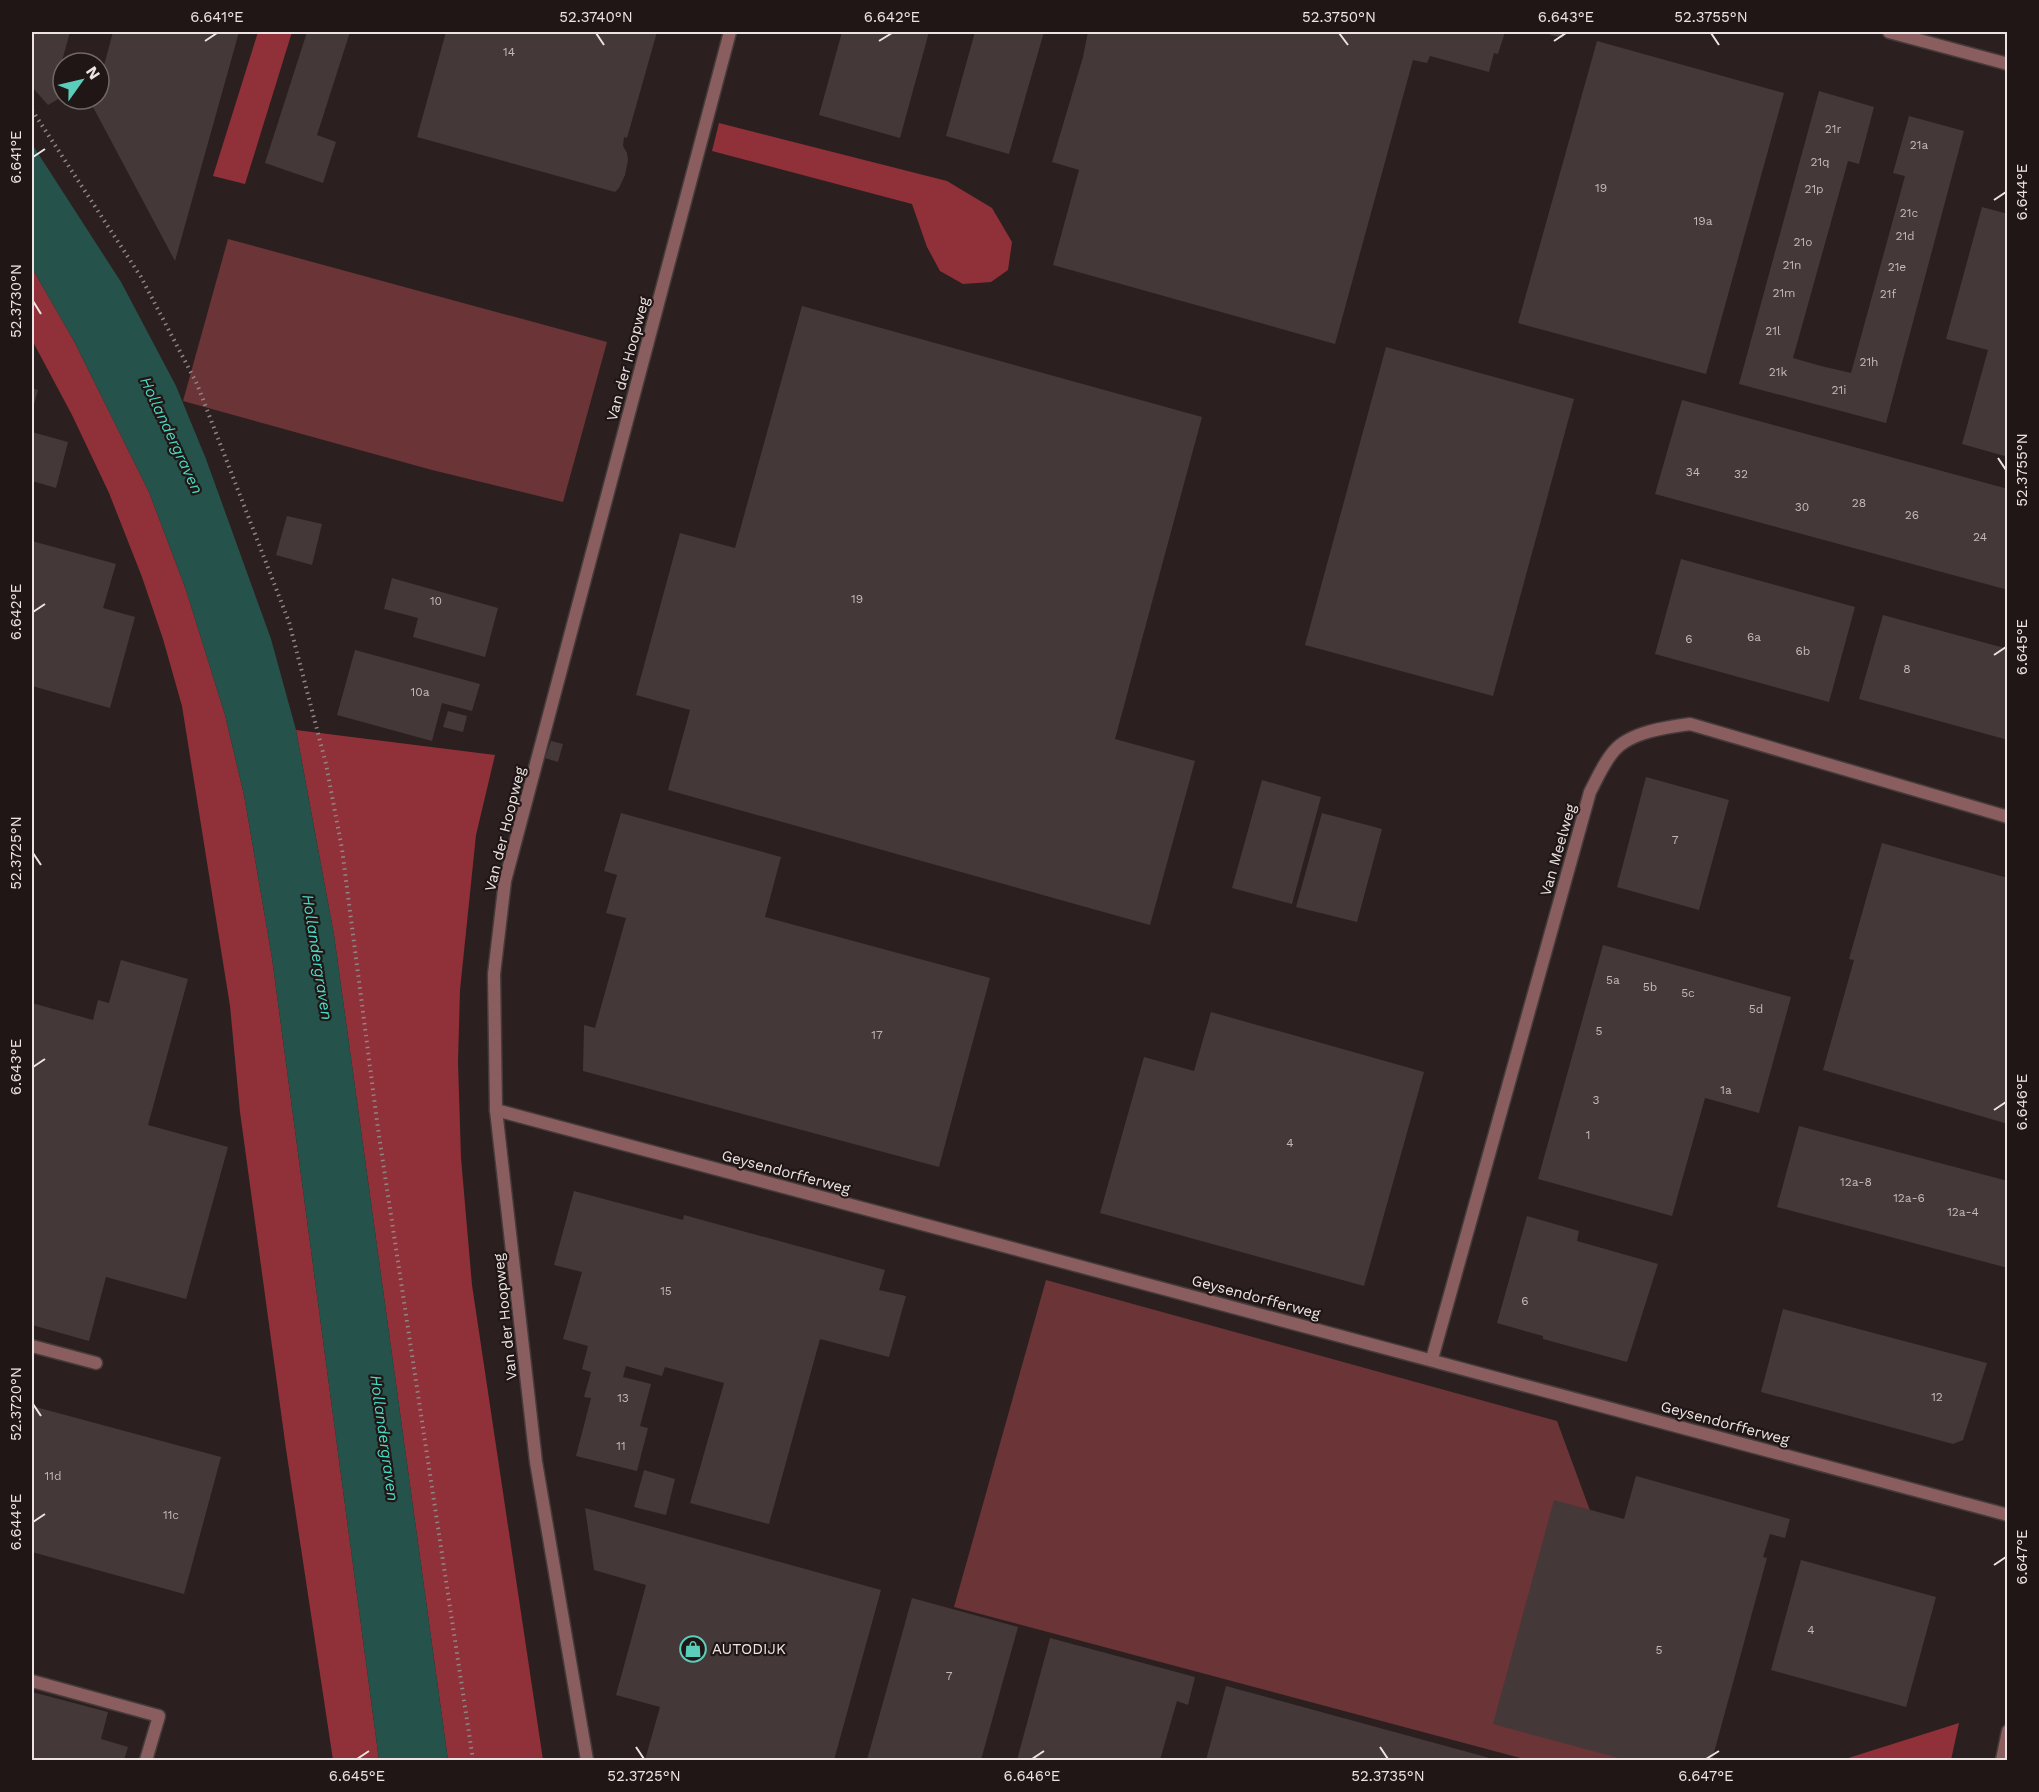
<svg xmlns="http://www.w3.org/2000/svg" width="2039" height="1792" font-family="'Work Sans',sans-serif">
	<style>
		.green { fill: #6b3436 }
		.forest { fill: #903039 }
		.water { fill: #25524a }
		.building { fill: #453838 }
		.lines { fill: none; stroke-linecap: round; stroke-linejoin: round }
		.lane-casing { stroke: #463b3b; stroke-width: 15 }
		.street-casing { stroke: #463b3b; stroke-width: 15 }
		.path { stroke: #8f8685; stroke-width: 4; stroke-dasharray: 1.5 4.5; stroke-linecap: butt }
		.lane { stroke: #8a5e5e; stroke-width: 12 }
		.street { stroke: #8a5e5e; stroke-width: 12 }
		.ticks { fill: none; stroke: #ece4e4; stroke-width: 2 }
		.labels { text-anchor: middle; stroke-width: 4.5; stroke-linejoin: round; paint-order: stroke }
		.number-label { font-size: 12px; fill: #c2b9b9 }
		.street-label { font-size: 15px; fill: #ece4e4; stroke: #211616 }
		.poi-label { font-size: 15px; fill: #ece4e4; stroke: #211616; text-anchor: start }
		.water-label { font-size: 16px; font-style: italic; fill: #47dbc5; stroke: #211616 }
		.neatline { fill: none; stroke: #ece4e4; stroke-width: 2 }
		.ticks-label { font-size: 15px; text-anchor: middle; fill: #ece4e4 }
	</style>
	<rect width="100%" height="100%" fill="#2b201f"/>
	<!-- green -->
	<g class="green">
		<polygon points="228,239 607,342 563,502 432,470 183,401"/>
		<polygon points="1046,1280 1557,1421 1682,1760 1528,1760 954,1607"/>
	</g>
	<!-- forest -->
	<g class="forest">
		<polygon points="258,32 292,32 245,184 213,176"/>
		<polygon points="719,123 947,181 992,208 1012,242 1008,270 991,282 963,284 940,271 927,247 912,204 712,151"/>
		<polygon points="32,268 74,341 149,492 186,590 225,715 244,795 272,958 379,1760 333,1760 286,1449 240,1112 230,1006 182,706 163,639 142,577 109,493 72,415 32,340"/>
		<polygon points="296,730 495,755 476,835 460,990 458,1062 461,1158 472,1285 543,1760 448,1760 334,935"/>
		<polygon points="1959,1723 1951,1760 1842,1760"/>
	</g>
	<!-- water -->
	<polygon class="water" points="32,144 121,282 176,386 206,459 271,639 296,730 334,935 448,1760 379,1760 272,958 244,795 225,715 186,590 149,492 74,341 32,268"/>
	<!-- building -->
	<g class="building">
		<polygon points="32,32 70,32 57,79 63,80 63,96 48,105 32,87"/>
		<polygon points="113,32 239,32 175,261 93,107 95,99 99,99 99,84"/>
		<polygon points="307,32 350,32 317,135 336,142 323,183 265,163"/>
		<polygon points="446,32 657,32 627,138 624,137 623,146 627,153 628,160 625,175 619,188 615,192 417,137"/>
		<polygon points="842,32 929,32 900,138 819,115"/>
		<polygon points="975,32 1044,32 1009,154 946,136"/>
		<polygon points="1088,32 1505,32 1498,54 1494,53 1489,72 1430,56 1427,63 1413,60 1335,344 1053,265 1079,170 1052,162 1083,57"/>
		<polygon points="1551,32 1564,32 1563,38 1550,35"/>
		<polygon points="1597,41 1784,93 1706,374 1518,323"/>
		<polygon points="1819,91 1874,107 1859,164 1848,161 1793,358 1821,366 1851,373 1905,176 1893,173 1909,116 1964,131 1886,423 1739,384"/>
		<polygon points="1982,207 2008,214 2008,457 1962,444 1988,350 1946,339"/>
		<polygon points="802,306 1202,417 1115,739 1195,761 1150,925 668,790 690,710 636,695 680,533 735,548"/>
		<polygon points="1386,347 1574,399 1493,696 1305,645"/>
		<polygon points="32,388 38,390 32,412"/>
		<polygon points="1682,400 2008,489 2008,590 1655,494"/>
		<polygon points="32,432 68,442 56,488 32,481"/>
		<polygon points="287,516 322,524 312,565 276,555"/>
		<polygon points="32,541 116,564 103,608 135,617 110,708 32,686"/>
		<polygon points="1681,559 1855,607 1829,702 1655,654"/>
		<polygon points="392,578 498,608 485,657 413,637 418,618 384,609"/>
		<polygon points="1883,615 2008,649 2008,740 1859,699"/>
		<polygon points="355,650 480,684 472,711 442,703 432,741 337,715"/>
		<polygon points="448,711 467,716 463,732 443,727"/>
		<polygon points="551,741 563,744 558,762 545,758"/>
		<polygon points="1646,777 1729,800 1699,910 1617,887"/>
		<polygon points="1262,780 1321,797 1292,904 1232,888"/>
		<polygon points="621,813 781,857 765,917 990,978 939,1167 583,1071 584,1025 595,1028 626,918 606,913 617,875 604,871"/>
		<polygon points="1322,813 1382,829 1357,922 1296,907"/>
		<polygon points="1882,843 2008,878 2008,1124 1823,1070 1854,960 1849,959"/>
		<polygon points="1603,945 1791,997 1759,1113 1705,1098 1672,1216 1538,1179"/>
		<polygon points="121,960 188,979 148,1125 228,1147 186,1299 106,1277 89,1341 32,1325 32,1003 93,1020 98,1000 109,1003"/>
		<polygon points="1211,1012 1424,1072 1364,1286 1100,1213 1144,1057 1194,1071"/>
		<polygon points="1799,1126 2008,1181 2008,1268 1777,1207"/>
		<polygon points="574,1191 683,1220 684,1215 885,1270 879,1290 906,1296 889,1357 820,1339 769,1524 690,1503 724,1383 665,1367 662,1376 626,1366 623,1377 651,1384 640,1426 648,1428 637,1471 576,1456 591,1398 584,1397 591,1372 582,1369 588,1346 563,1339 582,1272 554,1265"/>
		<polygon points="1527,1216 1579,1231 1577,1241 1658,1264 1627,1362 1543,1339 1543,1336 1497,1323"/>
		<polygon points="1783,1309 1987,1363 1963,1440 1953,1444 1761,1392"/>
		<polygon points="32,1406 221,1457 184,1594 32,1552"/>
		<polygon points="644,1470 675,1479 666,1515 634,1507"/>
		<polygon points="1636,1476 1790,1519 1785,1538 1770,1534 1763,1557 1767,1558 1712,1760 1626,1760 1493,1724 1554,1500 1624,1519"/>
		<polygon points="585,1508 881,1590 834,1760 645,1760 660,1707 616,1695 646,1585 594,1570"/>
		<polygon points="1801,1560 1936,1597 1906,1707 1771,1670"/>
		<polygon points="912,1598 1018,1627 981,1760 867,1760"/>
		<polygon points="1050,1638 1195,1677 1188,1705 1177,1701 1160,1760 1017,1760"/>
		<polygon points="1226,1686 1497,1760 1206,1760"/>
		<polygon points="32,1692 108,1712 101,1739 128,1747 124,1760 32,1760"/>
	</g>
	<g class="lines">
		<!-- lane casing -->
		<g class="lane-casing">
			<g id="lane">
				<polyline points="32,1346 96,1363"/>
				<polyline points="32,1681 159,1716 146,1760"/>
			</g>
		</g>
		<!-- street casing -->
		<g class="street-casing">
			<g id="street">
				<polyline points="1889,32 2008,64"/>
				<polyline points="496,1110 2008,1515"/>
				<path d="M1432,1359L1590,792C1597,779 1604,762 1614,751C1630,732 1667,727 1690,724L2008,817"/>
				<polyline points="587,1760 536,1462 496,1110 494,974 505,881 730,32"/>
				<polyline points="2002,1760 2008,1731"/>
			</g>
		</g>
		<!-- path -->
		<polyline class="path" points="32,110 141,277 197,384 289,622 326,764 342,849 378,1129 473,1760"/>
		<!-- lane -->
		<use href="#lane" class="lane"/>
		<!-- street -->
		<use href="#street" class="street"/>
	</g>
	<!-- ticks -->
	<path class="ticks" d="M596,33L604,45M1339,33L1348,45M1711,33L1719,45M205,41L217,33M879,41L892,33M1554,41L1566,33M33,157L45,149M1994,200L2006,192M33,301L41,314M1998,458L2006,470M33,612L45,604M1994,655L2006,647M33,853L41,865M33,1067L45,1059M1994,1110L2006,1102M33,1404L41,1416M33,1522L45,1514M1994,1565L2006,1557M636,1747L644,1759M1380,1747L1388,1759M357,1759L369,1751M1032,1759L1044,1751M1706,1759L1719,1751"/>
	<!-- icons -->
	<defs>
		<g id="shop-ring" transform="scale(1.35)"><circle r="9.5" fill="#211616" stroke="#5bcebb" stroke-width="1.5"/><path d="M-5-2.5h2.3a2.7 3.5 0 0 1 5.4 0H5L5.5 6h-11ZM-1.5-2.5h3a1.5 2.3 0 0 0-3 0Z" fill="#5bcebb"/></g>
	</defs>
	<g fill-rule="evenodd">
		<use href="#shop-ring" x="693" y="1649"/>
	</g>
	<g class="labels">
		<!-- number labels -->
		<g class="number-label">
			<text x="509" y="56">14</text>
			<text x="1833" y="133">21r</text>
			<text x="1919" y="149">21a</text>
			<text x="1820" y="166">21q</text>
			<text x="1601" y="192">19</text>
			<text x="1814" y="193">21p</text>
			<text x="1909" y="217">21c</text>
			<text x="1703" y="225">19a</text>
			<text x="1905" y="240">21d</text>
			<text x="1803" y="246">21o</text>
			<text x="1792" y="269">21n</text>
			<text x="1897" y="271">21e</text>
			<text x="1784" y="297">21m</text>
			<text x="1888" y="298">21f</text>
			<text x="1773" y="335">21l</text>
			<text x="1869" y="366">21h</text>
			<text x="1778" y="376">21k</text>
			<text x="1839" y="394">21i</text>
			<text x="1693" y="476">34</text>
			<text x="1741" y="478">32</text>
			<text x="1859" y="507">28</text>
			<text x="1802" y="511">30</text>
			<text x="1912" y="519">26</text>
			<text x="1980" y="541">24</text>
			<text x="857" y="603">19</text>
			<text x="436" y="605">10</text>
			<text x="1754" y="641">6a</text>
			<text x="1689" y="643">6</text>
			<text x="1803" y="655">6b</text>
			<text x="1907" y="673">8</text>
			<text x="420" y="696">10a</text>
			<text x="1675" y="844">7</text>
			<text x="1613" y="984">5a</text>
			<text x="1650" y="991">5b</text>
			<text x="1688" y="997">5c</text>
			<text x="1756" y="1013">5d</text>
			<text x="1599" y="1035">5</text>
			<text x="877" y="1039">17</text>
			<text x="1726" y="1094">1a</text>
			<text x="1596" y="1104">3</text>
			<text x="1588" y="1139">1</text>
			<text x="1290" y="1147">4</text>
			<text x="1856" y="1186">12a-8</text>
			<text x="1909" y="1202">12a-6</text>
			<text x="1963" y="1216">12a-4</text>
			<text x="666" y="1295">15</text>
			<text x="1525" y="1305">6</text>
			<text x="1937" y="1401">12</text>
			<text x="623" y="1402">13</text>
			<text x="621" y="1450">11</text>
			<text x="53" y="1480">11d</text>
			<text x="171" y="1519">11c</text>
			<text x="1811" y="1634">4</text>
			<text x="1659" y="1654">5</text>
			<text x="949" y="1680">7</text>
		</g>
		<!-- street labels -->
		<g class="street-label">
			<text transform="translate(628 359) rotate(-75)" y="5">Van der Hoopweg</text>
			<text transform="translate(505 829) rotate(-76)" y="5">Van der Hoopweg</text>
			<text transform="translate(1558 850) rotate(-74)" y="5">Van Meelweg</text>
			<text transform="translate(786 1172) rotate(15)" y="5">Geysendorfferweg</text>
			<text transform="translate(1256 1297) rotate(15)" y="5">Geysendorfferweg</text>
			<text transform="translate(505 1317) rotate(-96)" y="5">Van der Hoopweg</text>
			<text transform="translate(1725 1423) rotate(15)" y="5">Geysendorfferweg</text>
		</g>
		<!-- poi labels -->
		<g class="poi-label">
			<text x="712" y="1654">AUTODIJK</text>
		</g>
		<!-- water labels -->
		<g class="water-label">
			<text transform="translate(172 435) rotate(65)" y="6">Hollandergraven</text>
			<text transform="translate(318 957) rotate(81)" y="6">Hollandergraven</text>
			<text transform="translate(385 1438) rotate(82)" y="6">Hollandergraven</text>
		</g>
	</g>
	<!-- border -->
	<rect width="2039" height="1792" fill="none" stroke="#211616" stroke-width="66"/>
	<!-- north arrow -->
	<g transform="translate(81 81) rotate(56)"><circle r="28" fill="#211616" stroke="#726868" stroke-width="1.5"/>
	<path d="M0-4.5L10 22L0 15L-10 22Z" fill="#5bcebb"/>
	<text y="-9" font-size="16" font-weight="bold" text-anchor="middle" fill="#ece4e4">N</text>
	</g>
	<rect x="33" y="33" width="1973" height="1726" class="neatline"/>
	<g class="ticks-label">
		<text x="217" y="22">6.641°E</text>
		<text x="596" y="22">52.3740°N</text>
		<text x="892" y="22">6.642°E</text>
		<text x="1339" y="22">52.3750°N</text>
		<text x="1566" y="22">6.643°E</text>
		<text x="1711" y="22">52.3755°N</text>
		<text transform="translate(16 157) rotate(-90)" y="5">6.641°E</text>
		<text transform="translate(2022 192) rotate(-90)" y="5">6.644°E</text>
		<text transform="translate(16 301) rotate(-90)" y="5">52.3730°N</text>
		<text transform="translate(2022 470) rotate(-90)" y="5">52.3755°N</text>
		<text transform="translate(16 612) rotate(-90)" y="5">6.642°E</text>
		<text transform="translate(2022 647) rotate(-90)" y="5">6.645°E</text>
		<text transform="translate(16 853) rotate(-90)" y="5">52.3725°N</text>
		<text transform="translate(16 1067) rotate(-90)" y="5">6.643°E</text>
		<text transform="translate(2022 1102) rotate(-90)" y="5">6.646°E</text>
		<text transform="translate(16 1404) rotate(-90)" y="5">52.3720°N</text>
		<text transform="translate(16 1522) rotate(-90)" y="5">6.644°E</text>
		<text transform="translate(2022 1557) rotate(-90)" y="5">6.647°E</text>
		<text x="357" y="1781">6.645°E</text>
		<text x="644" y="1781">52.3725°N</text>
		<text x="1032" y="1781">6.646°E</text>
		<text x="1388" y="1781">52.3735°N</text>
		<text x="1706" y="1781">6.647°E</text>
	</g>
</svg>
